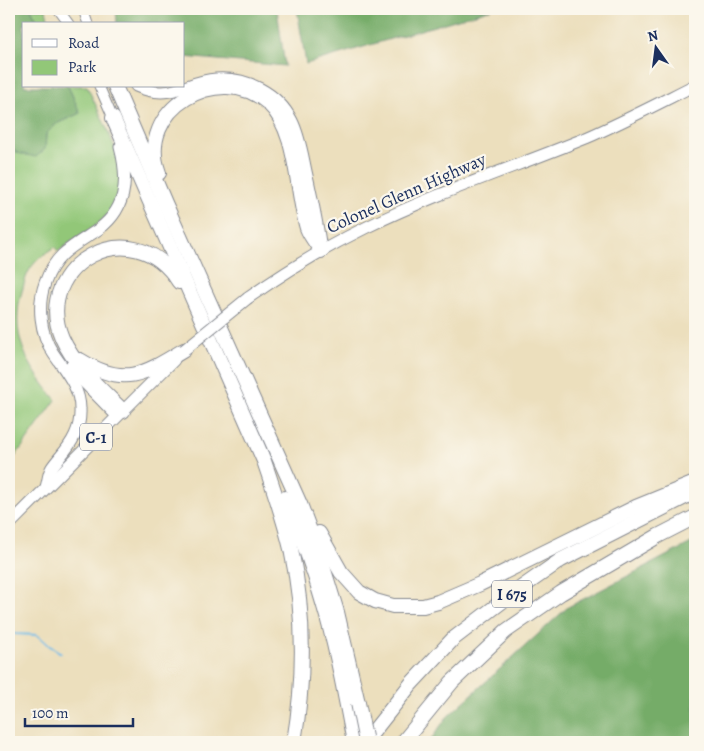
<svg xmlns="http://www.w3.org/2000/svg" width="704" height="751" font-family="Alegreya,serif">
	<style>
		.green { fill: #92c778; stroke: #567b6b }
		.forest { fill: #75ac68; stroke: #486e63 }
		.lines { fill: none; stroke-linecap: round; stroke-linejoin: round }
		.stream { stroke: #6fbde9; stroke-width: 2 }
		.minor-casing { stroke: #84878e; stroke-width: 11 }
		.major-casing { stroke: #84878e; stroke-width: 13 }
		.highway-casing { stroke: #84878e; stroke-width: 16 }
		.minor { stroke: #fff; stroke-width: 9 }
		.major { stroke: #fff; stroke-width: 11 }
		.highway { stroke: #fff; stroke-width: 14 }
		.major-bridge-casing { stroke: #84878e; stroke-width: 13; stroke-linecap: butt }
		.highway-bridge-casing { stroke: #84878e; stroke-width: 16; stroke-linecap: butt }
		.major-bridge { stroke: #fff; stroke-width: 11 }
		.highway-bridge { stroke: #fff; stroke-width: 14 }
		.labels { text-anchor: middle; stroke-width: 4.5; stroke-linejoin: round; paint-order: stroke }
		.shield { fill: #fbf7ec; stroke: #5e6b89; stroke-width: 1 }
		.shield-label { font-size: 16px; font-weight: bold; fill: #1b2f5e }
		.street-label { font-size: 18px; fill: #1b2f5e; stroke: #fbf7ec }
	</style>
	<rect width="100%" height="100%" fill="#fbf7ec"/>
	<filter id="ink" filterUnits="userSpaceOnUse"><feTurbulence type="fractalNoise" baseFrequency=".02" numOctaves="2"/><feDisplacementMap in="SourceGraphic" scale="10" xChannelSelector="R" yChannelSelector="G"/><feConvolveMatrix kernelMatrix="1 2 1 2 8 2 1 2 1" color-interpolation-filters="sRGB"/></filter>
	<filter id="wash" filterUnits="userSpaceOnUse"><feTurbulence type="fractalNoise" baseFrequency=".0096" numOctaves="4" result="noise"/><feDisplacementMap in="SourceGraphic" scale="20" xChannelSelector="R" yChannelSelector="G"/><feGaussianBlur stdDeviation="1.12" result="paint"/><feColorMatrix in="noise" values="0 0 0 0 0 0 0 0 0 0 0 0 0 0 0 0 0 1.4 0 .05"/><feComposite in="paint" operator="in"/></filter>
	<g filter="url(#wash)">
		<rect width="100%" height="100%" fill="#ecdfbd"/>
		<!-- green -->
		<g class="green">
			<polygon points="31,9 46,9 49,24 39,24"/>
			<path d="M68,86H87C96,107 122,155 122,176C122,191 111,213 99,223C86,234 71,240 58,252L55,247C48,252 39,257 34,264C28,270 25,280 23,288C8,334 27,365 56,400L9,465V143L17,153L45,149L46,134L56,124L80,113Z"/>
		</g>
		<!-- forest -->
		<g class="forest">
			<polygon points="9,9 31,9 39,24 24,24 24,86 68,86 80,113 56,124 46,134 45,149 36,157 17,153 9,143 9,137 12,130 9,112"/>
			<polygon points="116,9 277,9 285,66 184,57 184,24 117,24"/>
			<polygon points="297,9 492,9 306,64"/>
			<polygon points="695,541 695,742 429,742 447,717 568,607"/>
		</g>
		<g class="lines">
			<!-- stream -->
			<polyline class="stream" points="9,629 15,634 37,635 50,646 61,653"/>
		</g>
	</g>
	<g filter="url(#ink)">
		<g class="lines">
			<!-- minor casing -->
			<g class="minor-casing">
				<g id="minor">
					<polyline points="58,9 69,24"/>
					<polyline points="83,9 88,24"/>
					<polyline points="99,86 113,118"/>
				</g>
			</g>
			<!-- major casing -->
			<g class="major-casing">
				<g id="major">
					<path d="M136,86C172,102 184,81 216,79C247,77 278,93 292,121C301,139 303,160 308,180C313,203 318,226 321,250"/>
					<path d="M248,298C285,272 324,248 365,228C436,193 512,168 586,138C623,122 659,103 695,85"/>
					<polyline points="69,367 117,416"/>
					<path d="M46,487C48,482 48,474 51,469C53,465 57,461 60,457C72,443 81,429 80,409C80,387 65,371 53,353C40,333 37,305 45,283C54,256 71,247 93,233C127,212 129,181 120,147"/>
					<polyline points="9,525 174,360"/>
				</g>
			</g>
			<!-- highway casing -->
			<g class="highway-casing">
				<g id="highway">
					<polyline points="115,86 165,203 300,504 321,560 337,612 358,703"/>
					<path d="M113,118L264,461C274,490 284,519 291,549C305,613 305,677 294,742"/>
					<path d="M159,173C135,110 219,60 268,103C298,130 296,192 307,228C310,236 317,244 321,251"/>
					<path d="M80,360C124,387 143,375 184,350"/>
					<path d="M123,411C101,389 75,367 62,338C31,266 133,208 179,282"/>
					<path d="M285,498C300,532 313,567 323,603C337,649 345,696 354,742"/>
					<polyline points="319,533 341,572 359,592 375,601 393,606 423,606 438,602 480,584 636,507 695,483"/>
					<polyline points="365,742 411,684 453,639 508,597 561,560 695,492"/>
					<polyline points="403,742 452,682 506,631 561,593 658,536 695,517"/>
				</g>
			</g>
			<!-- minor -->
			<use href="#minor" class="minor"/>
			<!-- major -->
			<use href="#major" class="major"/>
			<!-- highway -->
			<use href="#highway" class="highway"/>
			<!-- major-bridge casing -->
			<g class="major-bridge-casing">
				<polyline id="major-bridge" points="184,350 248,298"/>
			</g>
			<!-- highway-bridge casing -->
			<g class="highway-bridge-casing">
				<polyline id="highway-bridge" points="358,703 366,742"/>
			</g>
			<!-- major-bridge -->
			<use href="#major-bridge" class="major-bridge"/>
			<!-- highway-bridge -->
			<use href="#highway-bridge" class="highway-bridge"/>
		</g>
	</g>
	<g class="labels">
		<!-- shield labels -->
		<g class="shield">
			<rect x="80" y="423.5" width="32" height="27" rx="4"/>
			<rect x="492" y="580.5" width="40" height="27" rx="4"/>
		</g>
		<g class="shield-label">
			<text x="96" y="443">C-1</text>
			<text x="512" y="600">I 675</text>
		</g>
		<!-- street labels -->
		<g class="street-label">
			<text transform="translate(406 193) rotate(-24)" y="6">Colonel Glenn Highway</text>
		</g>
	</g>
	<!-- margin -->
	<rect width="704" height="751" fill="none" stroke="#fbf7ec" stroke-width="30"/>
	<!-- legend -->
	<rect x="22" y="22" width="162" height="65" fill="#fbf7ec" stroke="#a1a7b3"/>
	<rect x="32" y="39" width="25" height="8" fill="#ffffff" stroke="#a1a7b3"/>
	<text x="68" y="48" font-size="15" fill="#1b2f5e">Road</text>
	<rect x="32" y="60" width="25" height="15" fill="#92c778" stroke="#a1a7b3"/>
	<text x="68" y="72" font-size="15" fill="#1b2f5e">Park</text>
	<!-- north arrow -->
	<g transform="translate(656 48) rotate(346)" stroke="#fbf7ec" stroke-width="4" paint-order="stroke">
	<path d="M0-4L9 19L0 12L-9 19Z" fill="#1b2f5e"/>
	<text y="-8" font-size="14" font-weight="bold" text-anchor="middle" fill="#1b2f5e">N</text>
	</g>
	<!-- scale -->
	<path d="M25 718v8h108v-8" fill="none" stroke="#1b2f5e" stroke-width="2.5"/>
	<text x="32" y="718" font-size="15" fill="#1b2f5e" stroke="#fbf7ec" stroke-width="4" paint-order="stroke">100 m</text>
</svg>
